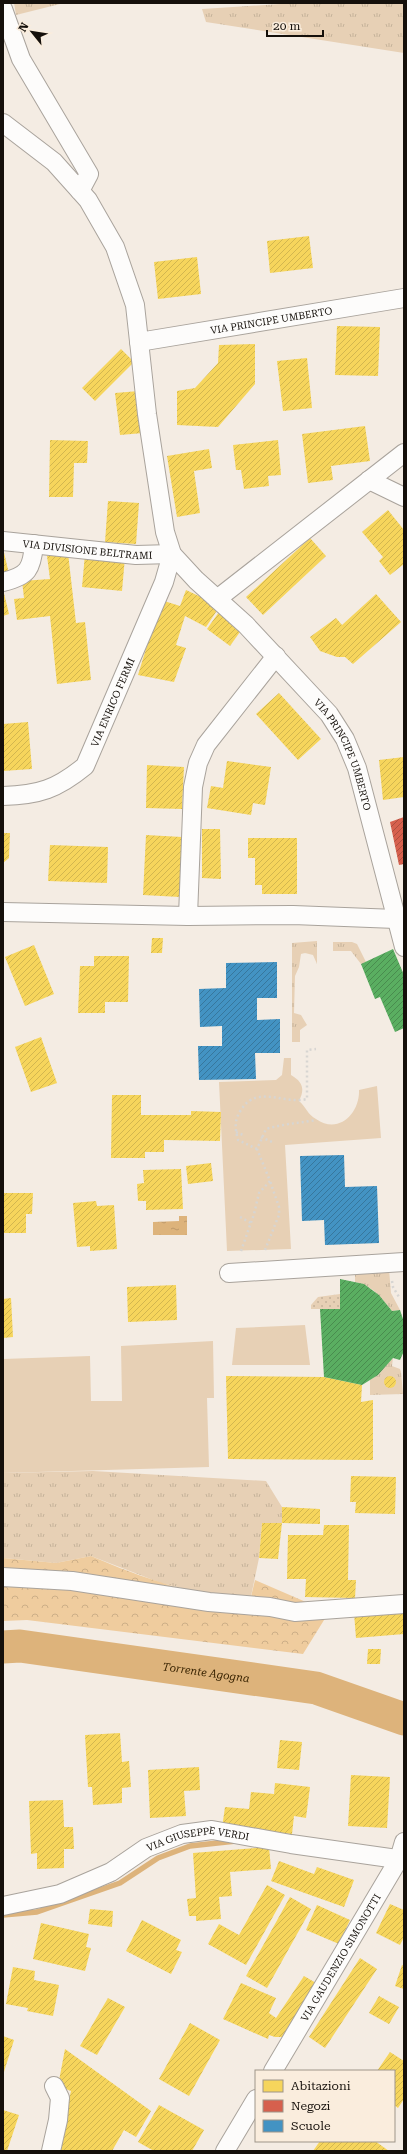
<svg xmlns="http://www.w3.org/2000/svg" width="407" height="2154" font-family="'Roboto Serif',serif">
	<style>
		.grass { fill: url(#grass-tufts) }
		.forest { fill: url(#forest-crowns) }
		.park { fill: #e7d0b5 }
		.garden { fill: url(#garden-dots) }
		.water { fill: url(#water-ripples) }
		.homes { fill: url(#homes-hatch) }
		.shops { fill: url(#shops-hatch) }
		.schools { fill: url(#schools-hatch) }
		.public { fill: url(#public-hatch) }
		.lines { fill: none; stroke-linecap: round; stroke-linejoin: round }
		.stream { stroke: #ddb37b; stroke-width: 5.5 }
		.river { stroke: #ddb37b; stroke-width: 33 }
		.minor-casing { stroke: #a9a39c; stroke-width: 20 }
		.path { stroke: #d7d5d2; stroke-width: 2.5; stroke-dasharray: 2 3; stroke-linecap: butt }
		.minor { stroke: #fdfcfb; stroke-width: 18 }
		.labels { text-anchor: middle; stroke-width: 4; stroke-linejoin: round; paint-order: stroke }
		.street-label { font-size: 10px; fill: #15100b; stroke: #faeddd }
		.water-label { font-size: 11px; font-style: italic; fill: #3a2402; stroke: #faeddd }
	</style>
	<defs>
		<pattern id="grass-tufts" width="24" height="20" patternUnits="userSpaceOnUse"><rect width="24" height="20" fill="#e7d0b5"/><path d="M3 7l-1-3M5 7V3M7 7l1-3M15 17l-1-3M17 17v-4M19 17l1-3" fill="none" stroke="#c5b29a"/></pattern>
		<pattern id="forest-crowns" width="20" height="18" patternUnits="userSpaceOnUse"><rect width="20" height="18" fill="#efcc9e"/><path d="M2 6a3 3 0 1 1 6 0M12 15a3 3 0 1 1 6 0" fill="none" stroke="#ccae87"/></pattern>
		<pattern id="garden-dots" width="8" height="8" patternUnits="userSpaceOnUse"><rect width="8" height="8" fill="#e7d0b5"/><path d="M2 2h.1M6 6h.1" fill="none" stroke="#c5b29a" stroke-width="1.8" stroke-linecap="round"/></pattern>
		<pattern id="water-ripples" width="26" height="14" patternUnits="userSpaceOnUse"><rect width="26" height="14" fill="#ddb37b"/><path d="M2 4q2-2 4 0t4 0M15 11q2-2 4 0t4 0" fill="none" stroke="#bd9969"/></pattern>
		<pattern id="homes-hatch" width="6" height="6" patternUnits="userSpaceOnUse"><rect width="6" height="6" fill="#f6d55c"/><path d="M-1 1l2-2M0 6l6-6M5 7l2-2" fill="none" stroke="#d2b64f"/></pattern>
		<pattern id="shops-hatch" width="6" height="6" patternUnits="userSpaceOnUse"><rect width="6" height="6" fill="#d6604d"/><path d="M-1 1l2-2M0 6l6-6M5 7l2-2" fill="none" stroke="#ac4e3e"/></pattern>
		<pattern id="schools-hatch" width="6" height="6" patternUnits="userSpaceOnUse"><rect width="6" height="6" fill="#4393c3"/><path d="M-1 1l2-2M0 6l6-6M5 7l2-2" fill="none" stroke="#37779d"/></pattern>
		<pattern id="public-hatch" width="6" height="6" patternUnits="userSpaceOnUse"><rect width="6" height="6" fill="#5aae61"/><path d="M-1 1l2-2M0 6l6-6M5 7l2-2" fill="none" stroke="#498c4e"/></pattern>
	</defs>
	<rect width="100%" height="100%" fill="#f4ece3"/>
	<!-- grass -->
	<g class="grass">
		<polygon points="14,3 64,3 16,15"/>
		<polygon points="295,3 404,3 404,53 206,22 202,9"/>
		<polygon points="317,941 317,964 313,955 305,953 301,954 299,967 295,976 294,1013 301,1015 307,1025 300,1030 300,1042 292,1042 292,943"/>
		<polygon points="333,942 352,942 357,944 366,962 361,964 351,951 333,951"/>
		<path d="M389,1269L391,1293L400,1310L392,1311C382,1298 372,1285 355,1282V1271Z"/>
		<polygon points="393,1358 392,1366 400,1369 401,1372 403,1394 370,1395 370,1380 378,1375"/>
		<polygon points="93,1471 266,1481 282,1507 282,1523 262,1523 259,1558 250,1601 223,1598 161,1583 91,1556 56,1563 3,1558 3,1473"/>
	</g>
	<!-- forest -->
	<path class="forest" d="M91,1556C142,1578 195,1596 250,1601L255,1580L329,1612L303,1654L27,1620L3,1621V1558L56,1563Z"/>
	<!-- park -->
	<g class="park">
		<path d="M284,1058H291V1075C303,1082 305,1089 299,1101C306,1107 308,1115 316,1119C339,1135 360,1113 359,1090L377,1086L381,1138L285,1145L291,1249L227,1251L219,1082L276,1080L282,1075Z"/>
		<polygon points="305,1325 310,1365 232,1365 236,1328"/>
		<polygon points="213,1341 214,1398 207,1398 209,1467 3,1473 3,1359 90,1356 91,1401 122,1401 121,1346"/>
	</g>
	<!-- garden -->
	<polygon class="garden" points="340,1294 340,1309 311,1309 311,1305 318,1297"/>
	<!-- water -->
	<polygon class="water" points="179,1216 187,1216 187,1235 153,1235 153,1222 179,1221"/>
	<!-- homes -->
	<g class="homes">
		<polygon points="309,236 313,268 270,273 267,241"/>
		<polygon points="197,257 201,294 158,299 154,262"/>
		<polygon points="337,326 380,327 378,376 335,375"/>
		<polygon points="255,344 255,384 218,427 177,425 177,391 195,388 218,363 219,345"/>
		<polygon points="121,349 134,362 95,401 82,388"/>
		<polygon points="307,358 312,408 283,411 277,361"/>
		<polygon points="139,391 143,433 120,435 115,393"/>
		<polygon points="365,426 370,461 331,466 333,480 308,483 302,434"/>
		<polygon points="50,440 88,441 87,463 74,463 73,497 49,497"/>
		<polygon points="278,440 281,475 268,476 269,486 244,489 241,470 236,470 233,445"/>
		<polygon points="209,449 212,468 194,471 200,513 177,517 167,456"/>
		<polygon points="108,501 139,503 136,544 105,542"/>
		<polygon points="388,510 404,530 404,564 390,575 379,561 383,557 362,532"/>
		<polygon points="310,538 326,556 263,615 246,597"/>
		<polygon points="3,548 9,574 3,575"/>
		<polygon points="68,553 76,623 85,622 91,680 57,684 50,616 17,620 14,599 24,598 22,581 50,579 47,556"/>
		<polygon points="85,554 125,557 122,591 82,587"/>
		<polygon points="3,589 9,614 3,616"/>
		<polygon points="186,590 220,606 206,627 185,616 176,645 186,648 174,682 138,675 161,600 180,606"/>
		<polygon points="376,594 401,622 353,664 345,657 337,657 320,651 310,637 336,618 342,625"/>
		<polygon points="219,612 242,629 230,646 207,629"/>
		<polygon points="279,693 321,739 298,760 256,714"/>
		<polygon points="28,722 32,769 3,771 3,724"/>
		<polygon points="404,757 404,797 383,800 379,760"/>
		<polygon points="227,761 271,767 265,805 253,803 251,815 207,808 211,786 223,788"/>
		<polygon points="147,765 184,767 182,809 146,808"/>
		<polygon points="202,829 220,829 221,879 202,878"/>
		<polygon points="3,833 10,833 9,858 3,863"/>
		<polygon points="146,835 182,837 180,897 143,895"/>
		<polygon points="248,838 297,838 297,894 262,894 262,885 255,885 255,858 248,858"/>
		<polygon points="50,845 108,847 107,883 48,881"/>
		<polygon points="152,938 163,938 162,953 151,953"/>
		<polygon points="34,945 54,994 25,1006 5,957"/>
		<polygon points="94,956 129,956 128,1002 105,1002 105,1013 78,1013 80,966 94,966"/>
		<polygon points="41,1037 57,1083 31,1092 15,1047"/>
		<polygon points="112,1095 141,1095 141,1115 191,1115 191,1111 221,1112 220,1141 164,1140 164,1152 145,1152 145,1158 111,1158"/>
		<polygon points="211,1163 213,1181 188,1184 186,1166"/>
		<polygon points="181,1169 183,1209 146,1210 146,1201 138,1201 137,1184 144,1183 143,1170"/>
		<polygon points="3,1193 33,1193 32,1214 26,1214 26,1233 3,1233"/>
		<polygon points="96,1201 97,1206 114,1205 117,1249 90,1251 90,1246 77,1247 73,1203"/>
		<polygon points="176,1285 177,1320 128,1322 127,1287"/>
		<polygon points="11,1298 13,1337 3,1338 3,1299"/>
		<polygon points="226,1376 324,1377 362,1385 361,1402 373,1400 373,1460 228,1459"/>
		<circle cx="390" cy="1382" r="6"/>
		<polygon points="351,1476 396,1477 395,1514 355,1513 356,1502 350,1502"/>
		<polygon points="282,1507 320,1509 320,1524 282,1523"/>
		<polygon points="262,1523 282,1523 278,1559 259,1558"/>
		<polygon points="324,1525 349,1525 348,1580 356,1580 355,1598 305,1597 306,1579 287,1579 288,1535 323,1535"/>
		<polygon points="404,1609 404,1634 356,1638 354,1613"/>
		<polygon points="368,1649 381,1649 380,1664 367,1664"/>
		<polygon points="120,1733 122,1762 129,1761 131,1787 122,1788 122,1803 93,1805 92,1787 88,1787 85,1735"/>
		<polygon points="280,1740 302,1742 299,1770 277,1768"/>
		<polygon points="199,1767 200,1790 184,1791 186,1816 150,1818 148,1770"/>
		<polygon points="351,1775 390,1777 387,1828 348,1826"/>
		<polygon points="275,1783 310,1787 306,1818 294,1816 292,1834 222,1828 225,1807 249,1809 251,1792 274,1794"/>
		<polygon points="63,1800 64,1827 73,1827 74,1849 64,1849 64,1868 37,1869 37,1853 31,1854 29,1801"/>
		<polygon points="269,1847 271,1869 230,1872 232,1896 219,1897 221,1919 196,1921 196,1916 189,1916 187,1899 196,1898 193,1853"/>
		<polygon points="279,1861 314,1874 317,1867 354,1880 344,1907 271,1881"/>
		<polygon points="267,1885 285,1895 246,1965 208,1944 219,1924 239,1935"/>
		<polygon points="290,1897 311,1909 267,1988 246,1976"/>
		<polygon points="390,1904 404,1910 404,1937 400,1945 376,1933"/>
		<polygon points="317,1905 350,1920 339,1944 306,1930"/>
		<polygon points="90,1909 113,1911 112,1927 88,1924"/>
		<polygon points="142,1920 181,1940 176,1950 182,1952 171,1974 126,1951"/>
		<polygon points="41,1923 89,1934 86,1947 91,1948 85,1971 33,1959"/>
		<polygon points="360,1958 377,1969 325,2048 309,2037"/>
		<polygon points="402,1965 404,1966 404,1989 395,1986"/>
		<polygon points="13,1967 35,1971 34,1980 59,1985 53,2016 27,2011 28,2008 6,2004"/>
		<polygon points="304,1976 316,1983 282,2037 275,2037 269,2035 268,2039 223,2019 241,1983 276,1998 269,2013 276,2018"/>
		<polygon points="379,1996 399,2007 389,2024 369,2013"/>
		<polygon points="108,1998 125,2007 97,2055 80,2046"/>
		<polygon points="190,2023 220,2040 189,2096 159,2079"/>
		<polygon points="3,2036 14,2040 3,2075"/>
		<polygon points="65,2049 151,2111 136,2137 124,2130 112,2151 57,2151 71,2091 58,2086"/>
		<polygon points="390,2052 404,2061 404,2099 398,2108 394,2105 394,2071 377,2071"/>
		<polygon points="159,2105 204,2130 192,2151 154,2151 138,2142"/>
		<polygon points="3,2110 19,2115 7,2151 3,2151"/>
		<polygon points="320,2141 375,2141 389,2151 313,2151"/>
	</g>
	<!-- shops -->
	<polygon class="shops" points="404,817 404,864 399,865 390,822"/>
	<!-- schools -->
	<g class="schools">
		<polygon points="277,962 277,998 257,998 257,1020 280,1019 280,1053 255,1053 256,1079 199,1080 198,1046 222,1046 222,1026 200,1027 199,989 226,988 226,963"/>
		<polygon points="344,1155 345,1187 377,1186 379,1243 325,1245 324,1220 302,1221 300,1156"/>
	</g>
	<!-- public -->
	<g class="public">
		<polygon points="393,949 404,975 404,1028 395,1032 380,997 375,999 361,964"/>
		<polygon points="340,1279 364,1284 379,1295 392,1311 400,1310 404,1322 404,1351 400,1360 393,1358 378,1375 362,1385 324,1377 320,1309 340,1309"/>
	</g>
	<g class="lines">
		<!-- stream -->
		<polyline class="stream" points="3,1915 37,1912 120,1883 158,1858 190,1846 236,1841"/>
		<!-- river -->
		<path class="river" id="s1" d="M3,1647L20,1646L316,1688L404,1719"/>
		<!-- minor casing -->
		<g class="minor-casing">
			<g id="minor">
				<polyline points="3,9 21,59 89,174 80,191"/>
				<path id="s2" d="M3,123L54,162L88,200L115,247L135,305L147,414L165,532L172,554L196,580L246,625L329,714L345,739L357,768L404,947"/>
				<path id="s3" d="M139,342L404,298"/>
				<polyline points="369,480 404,497"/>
				<path id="s4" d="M3,541L136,555L172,554"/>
				<path d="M3,582C28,576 32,569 34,544"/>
				<polyline points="217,599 404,453"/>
				<path id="s5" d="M3,796C39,795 57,789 85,766L164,582L172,554"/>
				<polyline points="3,912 188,916 293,915 396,919"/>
				<polyline points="188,916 193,787 198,763 206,745 276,656"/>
				<polyline points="229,1273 404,1262"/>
				<polyline points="3,1577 72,1581 209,1602 270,1607 295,1612 404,1604"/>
				<path id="s6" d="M3,1906L60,1894L111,1872L146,1848L182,1834L212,1830L291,1844L404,1860"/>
				<path id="s7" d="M273,2071L399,1859L404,1842"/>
				<polyline points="51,2151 58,2120 60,2098 54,2086"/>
				<polyline points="225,2151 256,2099"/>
			</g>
		</g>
		<!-- path -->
		<g class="path">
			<polyline points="236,1132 243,1135"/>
			<polyline points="261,1137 272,1142"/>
			<path d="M257,1149L238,1140C235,1129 234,1120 241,1110C257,1084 284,1105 307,1099V1050L316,1049"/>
			<polyline points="240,1217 251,1223"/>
			<polyline points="265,1250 279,1215 279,1207 270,1181"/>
			<path d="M241,1251L254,1214L259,1193L270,1181L257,1149L266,1129C283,1124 299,1123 316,1120"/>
			<polyline points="392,1281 393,1287 399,1297"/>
		</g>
		<!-- minor -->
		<use href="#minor" class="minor"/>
	</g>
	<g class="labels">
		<!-- street labels -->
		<g class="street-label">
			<text dy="4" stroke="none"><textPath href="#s3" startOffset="134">VIA PRINCIPE UMBERTO</textPath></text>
			<text dy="4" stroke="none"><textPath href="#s4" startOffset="85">VIA DIVISIONE BELTRAMI</textPath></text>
			<text dy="4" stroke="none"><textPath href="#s5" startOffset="159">VIA ENRICO FERMI</textPath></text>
			<text dy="4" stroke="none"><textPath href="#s2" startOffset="750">VIA PRINCIPE UMBERTO</textPath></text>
			<text dy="4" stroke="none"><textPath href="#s6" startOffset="210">VIA GIUSEPPE VERDI</textPath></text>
			<text dy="4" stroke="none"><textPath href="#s7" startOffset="132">VIA GAUDENZIO SIMONOTTI</textPath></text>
		</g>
		<!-- water labels -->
		<g class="water-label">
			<text dy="4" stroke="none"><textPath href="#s1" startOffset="205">Torrente Agogna</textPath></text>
		</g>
	</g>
	<!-- border -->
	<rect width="407" height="2154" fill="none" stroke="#15100b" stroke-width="8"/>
	<!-- legend -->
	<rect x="255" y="2070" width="140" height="72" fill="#faeddd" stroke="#9e9589"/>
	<rect x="263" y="2080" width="20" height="12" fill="#f6d55c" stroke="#9e9589"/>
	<text x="291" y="2090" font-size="12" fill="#15100b">Abitazioni</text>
	<rect x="263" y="2100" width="20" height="12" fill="#d6604d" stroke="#9e9589"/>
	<text x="291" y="2110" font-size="12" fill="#15100b">Negozi</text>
	<rect x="263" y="2120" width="20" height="12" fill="#4393c3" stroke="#9e9589"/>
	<text x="291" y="2130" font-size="12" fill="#15100b">Scuole</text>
	<!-- north arrow -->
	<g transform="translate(32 32) rotate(300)" stroke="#faeddd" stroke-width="3" paint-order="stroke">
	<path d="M0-3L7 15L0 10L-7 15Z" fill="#15100b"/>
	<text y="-6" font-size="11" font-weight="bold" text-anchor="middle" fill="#15100b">N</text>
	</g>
	<!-- scale -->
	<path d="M267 30v6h56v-6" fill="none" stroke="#15100b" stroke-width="2"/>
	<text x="273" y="30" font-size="12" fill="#15100b" stroke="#faeddd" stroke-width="3" paint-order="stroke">20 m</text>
</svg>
